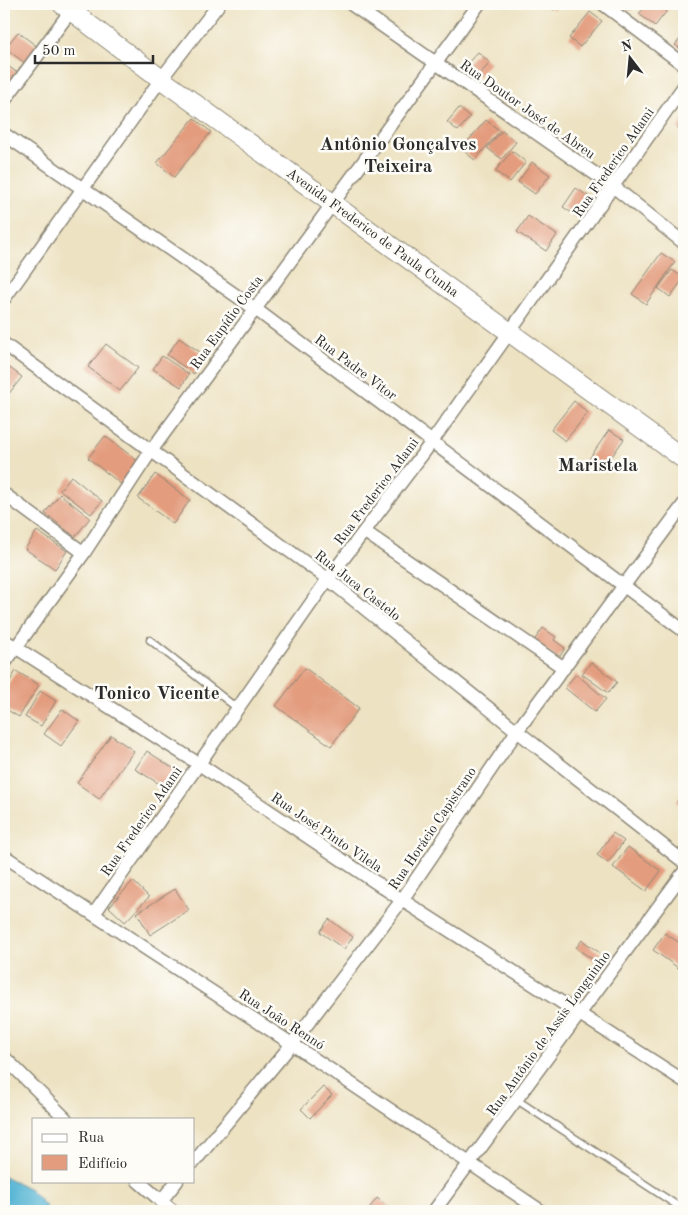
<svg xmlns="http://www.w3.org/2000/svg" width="688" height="1215" font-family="'Old Standard TT',serif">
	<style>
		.water { fill: #56b6d4; stroke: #407080 }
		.building { fill: #e39c7e }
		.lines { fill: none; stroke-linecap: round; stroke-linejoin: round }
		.service-casing { stroke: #8c8676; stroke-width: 9 }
		.minor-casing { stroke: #8c8676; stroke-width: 15 }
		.secondary-casing { stroke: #8c8676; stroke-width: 21 }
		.service { stroke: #fff; stroke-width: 6 }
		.minor { stroke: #fff; stroke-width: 12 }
		.secondary { stroke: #fff; stroke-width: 19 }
		.labels { text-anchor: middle; stroke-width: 5; stroke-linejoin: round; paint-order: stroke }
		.street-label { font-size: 14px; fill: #2b2b2b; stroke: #fdfcf7 }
		.district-label { font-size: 19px; font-weight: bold; fill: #2b2b2b; stroke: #fdfcf7 }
	</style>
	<rect width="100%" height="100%" fill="#fdfcf7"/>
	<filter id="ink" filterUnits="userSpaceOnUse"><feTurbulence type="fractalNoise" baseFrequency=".02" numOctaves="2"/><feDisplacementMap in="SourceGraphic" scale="10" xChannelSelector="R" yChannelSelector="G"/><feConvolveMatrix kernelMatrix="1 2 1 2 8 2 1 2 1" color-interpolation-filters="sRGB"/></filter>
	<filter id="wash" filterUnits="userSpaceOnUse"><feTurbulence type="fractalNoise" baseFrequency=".0096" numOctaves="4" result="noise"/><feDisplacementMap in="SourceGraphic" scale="20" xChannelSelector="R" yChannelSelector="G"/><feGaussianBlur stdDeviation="1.12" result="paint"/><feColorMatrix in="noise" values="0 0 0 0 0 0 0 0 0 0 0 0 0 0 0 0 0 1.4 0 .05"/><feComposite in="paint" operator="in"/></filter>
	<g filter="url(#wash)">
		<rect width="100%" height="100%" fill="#ede2c2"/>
		<!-- water -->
		<polygon class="water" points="4,1176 30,1189 50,1211 4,1211"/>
		<g id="blocks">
			<!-- building -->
			<g class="building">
				<polygon points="546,4 559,4 554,10"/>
				<polygon points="620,4 635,4 629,11"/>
				<polygon points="647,4 666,4 670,7 655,26 639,14"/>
				<polygon points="590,12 602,21 580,47 569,38"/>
				<polygon points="18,32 39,48 26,64 5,48"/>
				<polygon points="684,34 684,51 675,45"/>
				<polygon points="478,52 490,63 474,80 462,69"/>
				<polygon points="4,63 19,74 4,94"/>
				<polygon points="459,108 470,117 458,131 447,122"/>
				<polygon points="194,118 211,132 174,177 157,163"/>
				<polygon points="684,119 684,133 678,128"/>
				<polygon points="486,120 500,131 475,160 461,149"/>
				<polygon points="502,131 516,142 502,159 487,148"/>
				<polygon points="512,151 526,162 510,182 495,171"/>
				<polygon points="532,162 550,175 535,194 518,182"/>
				<polygon points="576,188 591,198 578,217 563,207"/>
				<polygon points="528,216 557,235 546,251 517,232"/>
				<polygon points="661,253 675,262 646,304 632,294"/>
				<polygon points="672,270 684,278 670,297 658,288"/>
				<polygon points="179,338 206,356 194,374 167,355"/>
				<polygon points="106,344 138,368 120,391 88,367"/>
				<polygon points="162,356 189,374 181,387 153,369"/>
				<polygon points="6,365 22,377 4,400 4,368"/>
				<polygon points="574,401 588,413 565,441 551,430"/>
				<polygon points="609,430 624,439 603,469 589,459"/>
				<polygon points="105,436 139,462 122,485 88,458"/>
				<polygon points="155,474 190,500 173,524 138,498"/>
				<polygon points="71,476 102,501 91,514 60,490"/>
				<polygon points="60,494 90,518 75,537 45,513"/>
				<polygon points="37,531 67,551 55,569 25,549"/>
				<polygon points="543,628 556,637 554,640 565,648 558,659 533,642"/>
				<polygon points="591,662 617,682 608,693 582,674"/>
				<polygon points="305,668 359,708 331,746 276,706"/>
				<polygon points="16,671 39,685 19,717 4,708 4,691"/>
				<polygon points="576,674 606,699 595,712 565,688"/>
				<polygon points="40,691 56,701 41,726 25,717"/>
				<polygon points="62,709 79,721 61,746 44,734"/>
				<polygon points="111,735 134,751 99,799 77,783"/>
				<polygon points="147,751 179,772 168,789 135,769"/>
				<polygon points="684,792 684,808 677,802"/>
				<polygon points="613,833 624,841 608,863 597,855"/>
				<polygon points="628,847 661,871 646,891 613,867"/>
				<polygon points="133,881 149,897 125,922 109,907"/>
				<polygon points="175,889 189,910 150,935 137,913"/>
				<polygon points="329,919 353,937 344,949 320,932"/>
				<polygon points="665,933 684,946 684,966 681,970 653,950"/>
				<polygon points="582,940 604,956 599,964 576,948"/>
				<polygon points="323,1087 332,1095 310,1118 301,1109"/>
				<polygon points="377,1198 394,1211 367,1211"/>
			</g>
		</g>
	</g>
	<g filter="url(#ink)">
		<use href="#blocks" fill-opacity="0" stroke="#8c8676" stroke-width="1"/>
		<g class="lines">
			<!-- service casing -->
			<g class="service-casing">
				<g id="service">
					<polyline points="150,640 238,709"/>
					<polyline points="517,1100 684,1210"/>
				</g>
			</g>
			<!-- minor casing -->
			<g class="minor-casing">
				<g id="minor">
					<polyline points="351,4 614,187 684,243"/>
					<polyline points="603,4 684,65"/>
					<polyline points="4,101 75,5"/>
					<polyline points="4,134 254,308 684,631"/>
					<polyline points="4,299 161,79 219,4"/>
					<polyline points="4,344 328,579 517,731 684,862"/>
					<polyline points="4,494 84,553"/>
					<polyline points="365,532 564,668"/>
					<polyline points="4,640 199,764 402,900 684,1081"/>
					<polyline points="4,664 84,553 151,451 479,4"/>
					<polyline points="4,856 292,1044 541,1211"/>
					<polyline points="94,914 328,579 431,443 684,86"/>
					<polyline points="4,1057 66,1119"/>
					<polyline points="194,1162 292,1044 402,900 517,731 684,504"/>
					<polyline points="138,1181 173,1211"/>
					<polyline points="161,1201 177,1181"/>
					<polyline points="434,1211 684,872"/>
				</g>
			</g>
			<!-- secondary casing -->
			<g class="secondary-casing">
				<polyline id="secondary" points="62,4 161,79 684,459"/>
			</g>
			<!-- service -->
			<use href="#service" class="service"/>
			<!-- minor -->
			<use href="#minor" class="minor"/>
			<!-- secondary -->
			<use href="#secondary" class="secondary"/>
		</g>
	</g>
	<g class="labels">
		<!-- street labels -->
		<g class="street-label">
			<text transform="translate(528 109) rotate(35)" y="5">Rua Doutor José de Abreu</text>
			<text transform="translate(613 162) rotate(-55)" y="5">Rua Frederico Adami</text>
			<text transform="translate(373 232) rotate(36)" y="5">Avenida Frederico de Paula Cunha</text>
			<text transform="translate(226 322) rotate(-54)" y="5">Rua Eupídio Costa</text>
			<text transform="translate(356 367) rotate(37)" y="5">Rua Padre Vitor</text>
			<text transform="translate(376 491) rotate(-53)" y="5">Rua Frederico Adami</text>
			<text transform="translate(358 585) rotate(38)" y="5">Rua Juca Castelo</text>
			<text transform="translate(141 821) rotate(-55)" y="5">Rua Frederico Adami</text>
			<text transform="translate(432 828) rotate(-56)" y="5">Rua Horácio Capistrano</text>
			<text transform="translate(327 832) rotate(34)" y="5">Rua José Pinto Vilela</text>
			<text transform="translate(282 1019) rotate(33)" y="5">Rua João Rennó</text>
			<text transform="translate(548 1033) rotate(-54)" y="5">Rua Antônio de Assis Longuinho</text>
		</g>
		<!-- district labels -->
		<g class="district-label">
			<text x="398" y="150">Antônio Gonçalves<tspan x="398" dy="22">Teixeira</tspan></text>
			<text x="598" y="471">Maristela</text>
			<text x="157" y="699">Tonico Vicente</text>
		</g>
	</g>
	<!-- margin -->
	<rect width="688" height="1215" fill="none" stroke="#fdfcf7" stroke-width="20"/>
	<!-- legend -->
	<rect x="32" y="1118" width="162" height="65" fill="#fdfcf7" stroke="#a9a8a5"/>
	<rect x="42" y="1134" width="25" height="8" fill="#ffffff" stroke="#a9a8a5"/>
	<text x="78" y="1142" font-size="15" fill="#2b2b2b">Rua</text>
	<rect x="42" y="1155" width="25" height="15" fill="#e39c7e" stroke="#a9a8a5"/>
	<text x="78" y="1168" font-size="15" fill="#2b2b2b">Edifício</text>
	<!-- north arrow -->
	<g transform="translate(630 58) rotate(344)" stroke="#fdfcf7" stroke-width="4" paint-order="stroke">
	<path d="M0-4L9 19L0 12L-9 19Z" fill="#2b2b2b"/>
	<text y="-8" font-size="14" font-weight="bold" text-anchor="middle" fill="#2b2b2b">N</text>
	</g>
	<!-- scale -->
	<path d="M35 55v8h118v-8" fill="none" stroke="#2b2b2b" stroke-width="2.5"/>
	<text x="42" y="55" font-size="15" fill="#2b2b2b" stroke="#fdfcf7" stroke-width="4" paint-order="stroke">50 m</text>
</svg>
